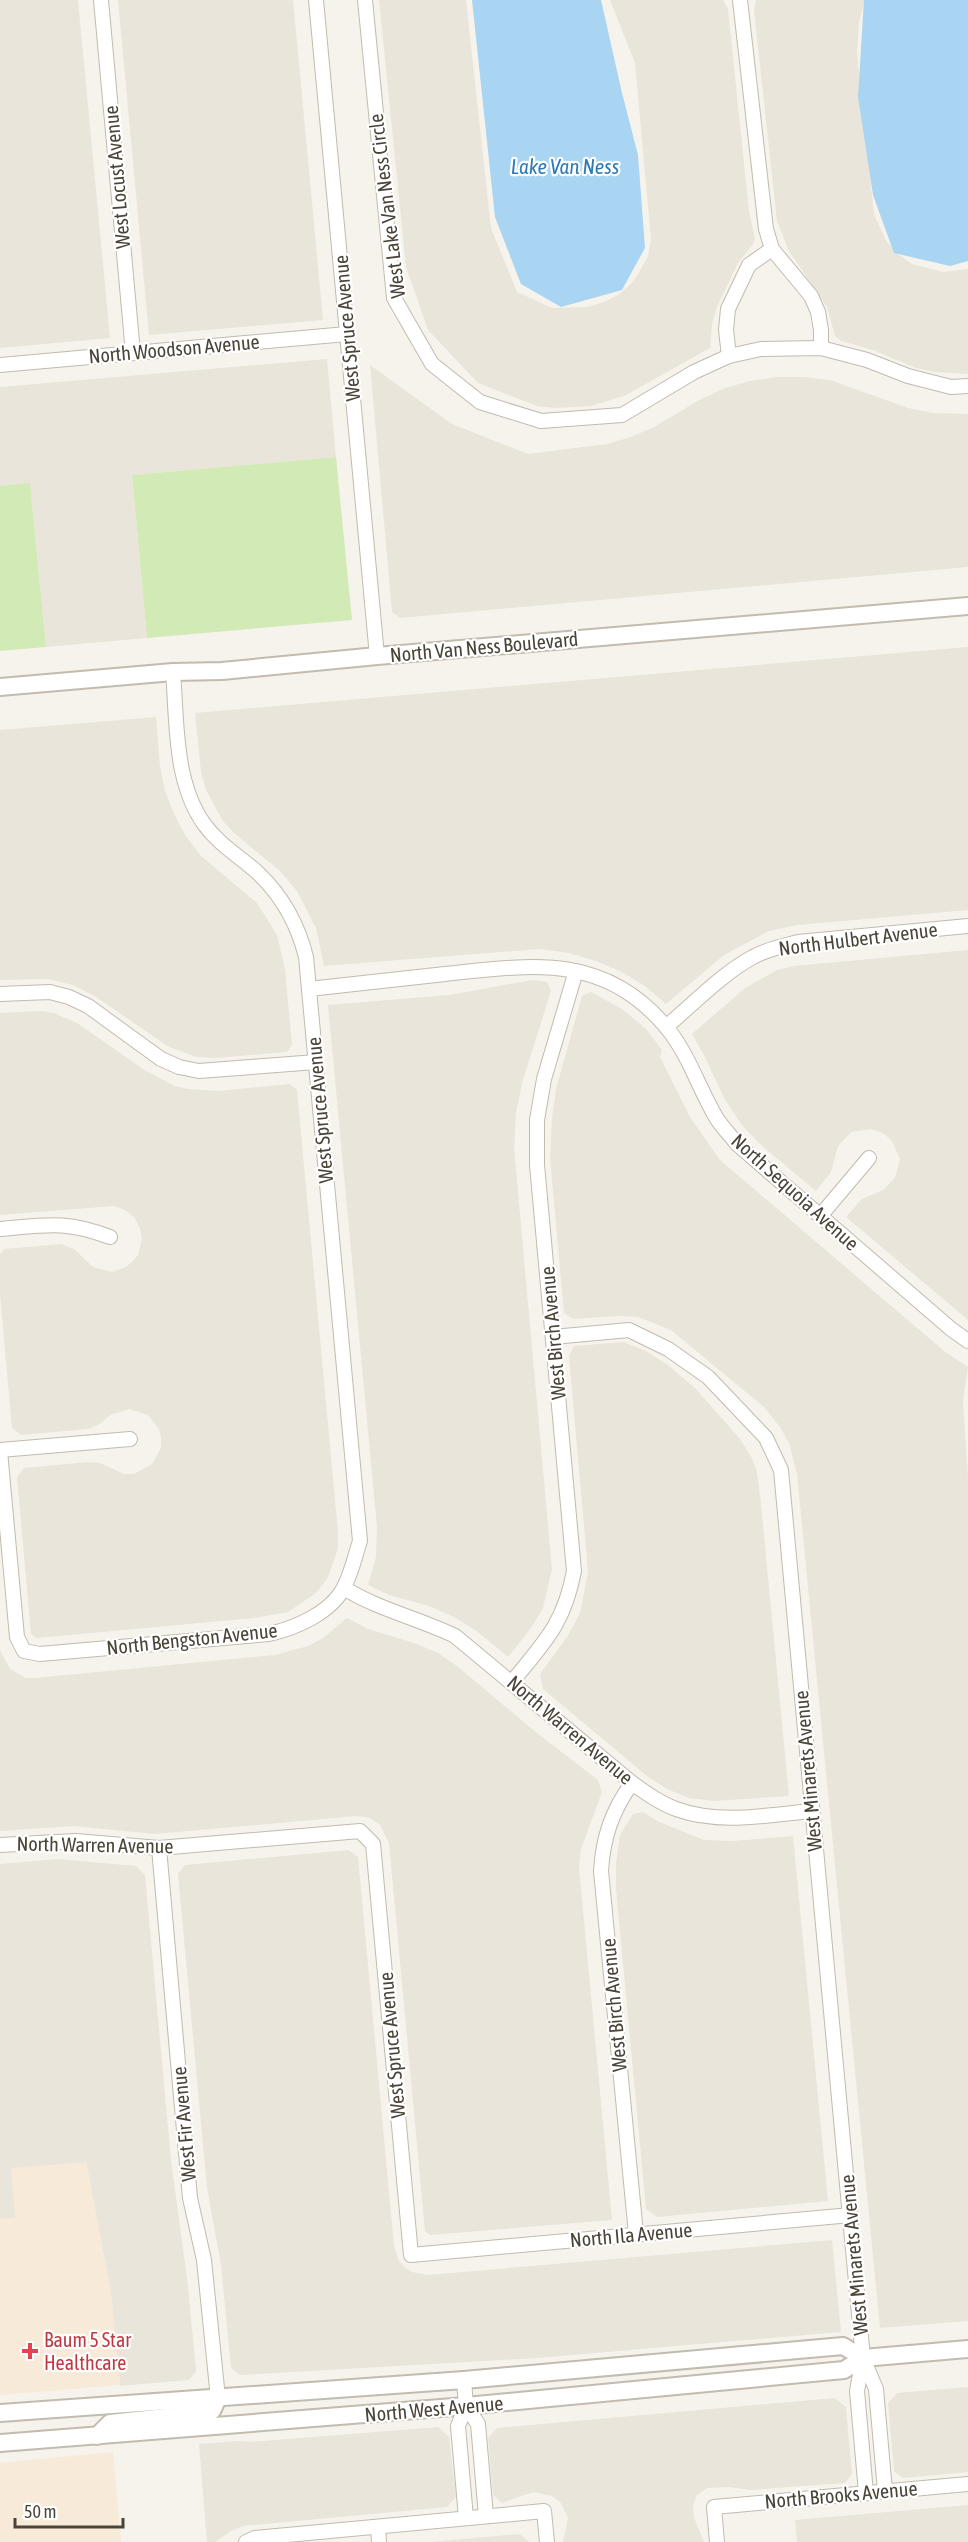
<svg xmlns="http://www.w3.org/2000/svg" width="968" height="2542" font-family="'Asap Condensed',sans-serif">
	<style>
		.residential { fill: #eae5da }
		.commercial { fill: #f7ead8 }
		.green { fill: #d2eab5 }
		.water { fill: #a9d4f2 }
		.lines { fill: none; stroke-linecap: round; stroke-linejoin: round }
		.minor-casing { stroke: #c2bbae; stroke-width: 16 }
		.tertiary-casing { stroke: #c2bbae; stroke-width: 20 }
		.minor { stroke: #fff; stroke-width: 14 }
		.tertiary { stroke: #fff; stroke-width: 16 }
		.health-dot { fill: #e0444e; stroke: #fff; stroke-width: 2 }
		.labels { text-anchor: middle; stroke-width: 4.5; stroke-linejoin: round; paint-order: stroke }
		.street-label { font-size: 20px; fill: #4b4439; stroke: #fff }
		.health-label { font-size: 20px; fill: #be3a42; stroke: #fff; text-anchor: start }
		.water-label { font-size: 21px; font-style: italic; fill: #2e7ab2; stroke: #fff }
	</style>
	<rect width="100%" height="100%" fill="#f6f3ec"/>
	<!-- residential -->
	<g class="residential">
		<polygon points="0,0 78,0 110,338 0,348"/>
		<polygon points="118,0 293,0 323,320 149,335"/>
		<polygon points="379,0 466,0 491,228 517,292 552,308 588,307 604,302 618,295 631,284 640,271 648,256 651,240 635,63 610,0 723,0 728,9 749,211 755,239 754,243 738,263 717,307 712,324 710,348 624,396 591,406 554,408 537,406 478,383 428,330 406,267"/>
		<polygon points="756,0 865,0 859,22 857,53 874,215 887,242 898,254 912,264 943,272 968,269 968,374 935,372 916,368 873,350 841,341 835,336 827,307 789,251 777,221 754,11"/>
		<polygon points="327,359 336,457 132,475 147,638 46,647 30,484 0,486 0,387"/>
		<polygon points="370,365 452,424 528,454 607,444 631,437 654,427 701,399 725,388 750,381 777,377 803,377 830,380 908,408 933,413 968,414 968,567 400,618 392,612"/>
		<polygon points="968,647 968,910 797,925 769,931 724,955 666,1004 645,986 622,972 596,961 569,953 540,949 324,966 316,928 297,891 280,871 234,833 223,821 206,790 201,772 195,713"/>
		<polygon points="156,717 160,766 165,791 174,814 185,835 201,856 257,903 277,935 285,969 292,1045 287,1052 216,1058 197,1057 169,1047 96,997 73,985 47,979 0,980 0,730"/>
		<polygon points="968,950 968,1320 846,1217 862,1199 883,1190 895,1178 900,1159 892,1141 883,1133 871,1129 851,1132 838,1146 831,1172 816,1191 760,1144 741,1124 724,1098 705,1057 692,1034 745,988 777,970 794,966"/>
		<polygon points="533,980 547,982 551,991 522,1083 516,1113 514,1148 552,1569 543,1608 531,1628 508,1657 478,1632 456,1618 429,1606 389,1595 368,1585 376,1557 377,1527 328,1005 449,995"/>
		<polygon points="591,992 622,1009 646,1029 662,1050 660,1057 690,1117 720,1160 944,1351 968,1367 963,1401 968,1478 968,2321 880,2328 797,1474 789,1443 780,1427 764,1407 671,1330 638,1317 619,1316 573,1319 564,1313 550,1158 552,1118 556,1089 582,996"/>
		<polygon points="41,1011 54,1013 77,1023 146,1071 175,1086 188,1089 218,1091 290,1084 297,1090 338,1532 338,1549 327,1579 316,1593 288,1612 254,1618 37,1638 31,1634 17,1477 24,1468 88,1462 100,1463 124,1474 134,1474 152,1464 161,1448 161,1438 159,1429 148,1415 129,1409 110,1415 101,1423 88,1429 21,1435 12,1428 0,1295 0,1254 4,1249 61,1244 74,1249 93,1267 112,1272 126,1267 133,1261 138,1255 142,1239 140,1228 134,1217 125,1210 114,1206 0,1215 0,1013"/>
		<polygon points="623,1342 644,1350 668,1365 696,1389 740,1439 752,1458 757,1472 761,1504 789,1796 714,1801 689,1798 667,1789 647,1776 543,1689 540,1674 567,1637 580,1613 588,1572 569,1356 574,1346"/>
		<polygon points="347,1618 368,1629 417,1644 438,1653 457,1666 537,1733 598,1780 602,1792 581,1849 579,1867 612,2220 430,2235 425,2231 389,1843 380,1825 370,1818 357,1816 155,1834 73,1826 0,1831 0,1650 10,1669 26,1678 35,1678 275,1655 308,1646 323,1638"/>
		<polygon points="643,1812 657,1821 704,1840 733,1841 793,1836 828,2201 657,2217 646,2209 616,1889 616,1863 620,1835 633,1814"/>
		<polygon points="349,1850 358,1857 394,2246 398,2259 404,2267 412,2272 428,2275 832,2240 841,2332 537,2358 240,2375 231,2368 221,2265 207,2188 178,1874 185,1865"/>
		<polygon points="58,1859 136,1866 145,1875 171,2160 188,2286 196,2371 189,2380 120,2386 111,2293 86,2162 15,2218 0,2219 0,1864"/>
		<polygon points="968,2387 968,2472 903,2478 894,2471 888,2403 897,2393"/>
		<polygon points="835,2398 846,2407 852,2474 845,2483 750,2490 729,2487 707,2488 697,2495 693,2505 694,2518 704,2542 563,2542 568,2518 561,2503 552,2496 533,2492 502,2503 493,2495 488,2438 497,2428"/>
		<polygon points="438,2427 449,2437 456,2497 447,2507 243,2526 231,2531 215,2542 207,2542 199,2444 239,2441 250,2442"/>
		<polygon points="968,2505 968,2542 797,2542 795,2520"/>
		<polygon points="520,2534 529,2542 431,2542 462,2539"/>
	</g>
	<!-- commercial -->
	<g class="commercial">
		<polygon points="86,2162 111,2293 120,2385 0,2395 0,2219 15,2218 11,2168"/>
		<polygon points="113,2452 121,2542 0,2542 0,2463"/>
	</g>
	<!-- green -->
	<g class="green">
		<polygon points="336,457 352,620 147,638 132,475"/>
		<polygon points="30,483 46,647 0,651 0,486"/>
	</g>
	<!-- water -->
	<g class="water">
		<polygon points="472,0 601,0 622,93 638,155 645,248 622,290 561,307 521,284 495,217"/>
		<polygon points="864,0 968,0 968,261 950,266 894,253 873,195 858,97"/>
	</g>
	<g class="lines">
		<!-- minor casing -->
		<g class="minor-casing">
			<g id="minor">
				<polyline points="101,0 133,353"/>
				<polyline points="316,0 377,656"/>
				<polyline points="365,0 394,298 432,364 480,402 541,421 622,415 694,372 729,356 761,349 821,348 867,360 908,376 951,387 968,386"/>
				<polyline points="740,0 766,229 772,249 811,296 818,312 821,330 821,348"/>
				<polyline points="729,356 726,330 728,309 749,265 772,249"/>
				<polyline points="0,365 347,334"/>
				<path d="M309,989C354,984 399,979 445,974C531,965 604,952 667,1028C689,1055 699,1089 717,1119C723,1128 731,1136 737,1144L951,1329L968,1341"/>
				<polyline points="0,994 50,992 69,997 88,1006 161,1059 179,1067 199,1071 316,1062"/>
				<path d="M666,1027C693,1004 723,973 753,957C767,949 783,946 798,942L968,926"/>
				<polyline points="821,1215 869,1158"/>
				<path d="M0,1229C46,1225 66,1220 110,1237"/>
				<polyline points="553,1337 629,1330 668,1349 708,1377 766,1438 781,1470 863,2358 857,2391 866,2493"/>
				<polyline points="0,1450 130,1439"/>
				<path d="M0,1451L17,1637L24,1651L40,1654L269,1634C296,1628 333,1612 345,1585C352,1571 355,1556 360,1541L306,957C298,925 283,897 259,874C241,857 219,845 204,824C174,782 177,721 173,672"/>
				<path d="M344,1588C379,1610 418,1618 455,1636L632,1783C646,1793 660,1803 676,1809C720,1825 767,1815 812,1811"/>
				<path d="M512,1682C545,1641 564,1624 574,1571L537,1165V1120L544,1079L576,971"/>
				<path d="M632,1783C612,1811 603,1837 601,1871L636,2234"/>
				<polyline points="0,1845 76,1841 159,1848 360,1831 373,1844 411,2255 851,2215"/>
				<polyline points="159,1848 190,2198 204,2260 218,2398"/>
				<polyline points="863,2358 876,2389 885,2491"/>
				<polyline points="464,2380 466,2406 478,2424 486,2516"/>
				<polyline points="466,2518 458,2426 466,2406"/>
				<polyline points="378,2527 379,2542"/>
				<polyline points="246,2542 255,2538 544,2511 547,2542"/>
				<polyline points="717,2542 714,2507 968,2484"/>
			</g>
		</g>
		<!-- tertiary casing -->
		<g class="tertiary-casing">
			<g id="tertiary">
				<polyline points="0,687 173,672 222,671 377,656 968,606"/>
				<polyline points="0,2413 464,2380 843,2346 863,2358"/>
				<polyline points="97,2436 110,2423 204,2413 212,2411 218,2398"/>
				<polyline points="0,2443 466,2406 844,2370 863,2358 968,2349"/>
			</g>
		</g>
		<!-- minor -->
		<use href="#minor" class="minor"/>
		<!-- tertiary -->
		<use href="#tertiary" class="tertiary"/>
	</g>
	<!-- markers -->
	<path class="health-dot" d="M27 2342h6v6h6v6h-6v6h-6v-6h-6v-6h6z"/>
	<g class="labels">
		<!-- street labels -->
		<g class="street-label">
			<text transform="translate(117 177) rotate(-95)" y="7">West Locust Avenue</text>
			<text transform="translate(387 206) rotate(-97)" y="7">West Lake Van Ness Circle</text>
			<text transform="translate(347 328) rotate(-95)" y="7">West Spruce Avenue</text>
			<text transform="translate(174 349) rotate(-5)" y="7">North Woodson Avenue</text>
			<text transform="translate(484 647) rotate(-5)" y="7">North Van Ness Boulevard</text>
			<text transform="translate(858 939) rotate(-7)" y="7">North Hulbert Avenue</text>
			<text transform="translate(320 1110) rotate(-95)" y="7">West Spruce Avenue</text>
			<text transform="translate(795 1192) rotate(42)" y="7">North Sequoia Avenue</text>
			<text transform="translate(553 1333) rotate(-95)" y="7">West Birch Avenue</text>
			<text transform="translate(192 1639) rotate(-6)" y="7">North Bengston Avenue</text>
			<text transform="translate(570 1730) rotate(40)" y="7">North Warren Avenue</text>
			<text transform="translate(808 1771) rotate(-95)" y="7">West Minarets Avenue</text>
			<text transform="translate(95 1845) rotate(1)" y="7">North Warren Avenue</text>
			<text transform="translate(614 2005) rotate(-95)" y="7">West Birch Avenue</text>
			<text transform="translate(392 2045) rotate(-95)" y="7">West Spruce Avenue</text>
			<text transform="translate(184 2124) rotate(-95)" y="7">West Fir Avenue</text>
			<text transform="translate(631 2235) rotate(-5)" y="7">North Ila Avenue</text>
			<text transform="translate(854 2255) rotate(-95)" y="7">West Minarets Avenue</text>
			<text transform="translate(434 2409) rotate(-5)" y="7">North West Avenue</text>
			<text transform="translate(841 2495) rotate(-5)" y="7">North Brooks Avenue</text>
		</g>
		<!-- health labels -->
		<g class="health-label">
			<text x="44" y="2347">Baum 5 Star<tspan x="44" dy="23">Healthcare</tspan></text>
		</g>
		<!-- water labels -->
		<g class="water-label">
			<text x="565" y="174">Lake Van Ness</text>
		</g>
	</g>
	<!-- scale -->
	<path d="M15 2518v9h108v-9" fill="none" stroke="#4b4439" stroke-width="3"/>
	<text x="24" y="2518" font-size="18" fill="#4b4439" stroke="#ffffff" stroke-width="4.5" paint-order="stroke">50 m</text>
</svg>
